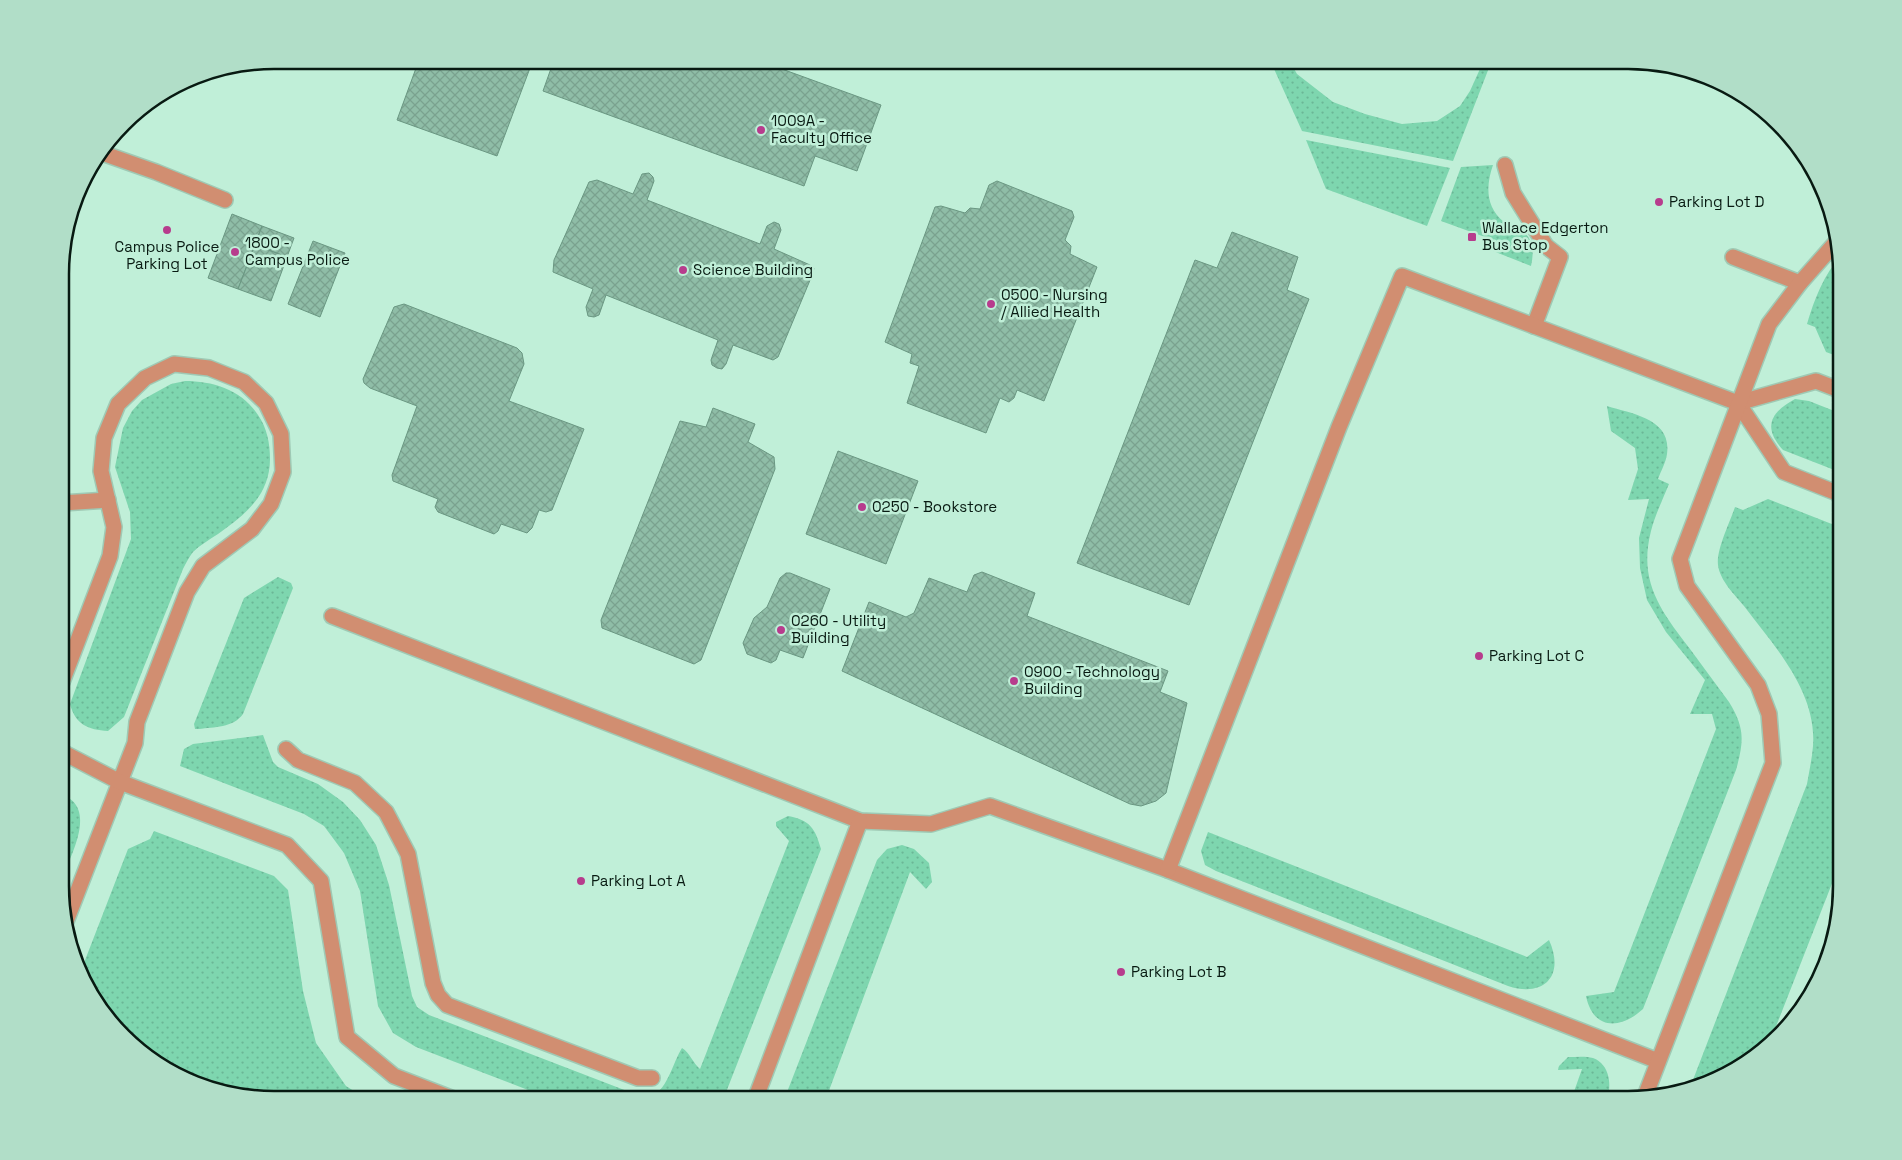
<svg xmlns="http://www.w3.org/2000/svg" width="1902" height="1160" font-family="'Space Grotesk',sans-serif">
	<style>
		.grass { fill: url(#grass-dots) }
		.building { fill: url(#building-cross-hatch); stroke: #6a9782 }
		.lines { fill: none; stroke-linecap: round; stroke-linejoin: round }
		.service-casing { stroke: #9fc9b4; stroke-width: 18 }
		.service { stroke: #d18e71; stroke-width: 15 }
		.poi-dot { fill: #b73c8d; stroke: #c0efd8; stroke-width: 2 }
		.labels { text-anchor: middle; stroke-width: 5; stroke-linejoin: round; paint-order: stroke }
		.poi-label { font-size: 15px; fill: #081a12; stroke: #c0efd8; text-anchor: start }
		.rim { fill: none; stroke: #081a12; stroke-width: 2.5 }
	</style>
	<defs>
		<pattern id="grass-dots" width="8" height="8" patternUnits="userSpaceOnUse" patternTransform="scale(1.25)"><rect width="8" height="8" fill="#7ed6af"/><path d="M2 2h.1M6 6h.1" fill="none" stroke="#6bb796" stroke-width="1.8" stroke-linecap="round"/></pattern>
		<pattern id="building-cross-hatch" width="8" height="8" patternUnits="userSpaceOnUse" patternTransform="scale(1.25)"><rect width="8" height="8" fill="#8fbda7"/><path d="M0 0l8 8M0 8l8-8" fill="none" stroke="#7aa28f"/></pattern>
	</defs>
	<rect width="100%" height="100%" fill="#c0efd8"/>
	<!-- grass -->
	<g class="grass">
		<polygon points="1270,60 1289,60 1297,74 1333,102 1365,114 1402,124 1437,121 1460,106 1470,91 1484,60 1492,60 1453,161 1302,131"/>
		<polygon points="1306,140 1450,168 1427,226 1326,189"/>
		<path d="M1493,165C1486,185 1485,207 1504,222C1509,226 1516,227 1522,231C1534,239 1534,253 1531,266L1493,251L1496,241L1441,221L1461,167Z"/>
		<path d="M1841,256L1842,259V358L1826,352L1815,327L1807,324C1814,300 1824,274 1841,256Z"/>
		<path d="M185,381C213,381 242,390 258,415C267,428 270,443 270,459C270,495 245,515 218,534C209,540 200,545 193,552C189,557 186,563 183,569L124,717L108,731C88,730 75,724 70,704L131,539L130,512L115,467L123,428L132,411L142,400L171,384Z"/>
		<path d="M1795,399L1809,401L1842,414V473L1783,450C1762,427 1771,412 1795,399Z"/>
		<path d="M1607,406C1633,414 1672,419 1667,454C1666,462 1661,471 1658,479L1669,484C1663,499 1655,515 1651,531C1638,582 1661,611 1690,649C1703,667 1716,684 1729,702C1745,728 1744,741 1736,770L1643,1009C1620,1030 1593,1030 1586,996L1614,992L1716,729L1712,714H1690L1705,680L1666,632L1647,600L1640,568L1639,538L1649,499L1628,500L1638,469L1635,448L1611,431Z"/>
		<path d="M1768,499L1842,528V858L1768,1047L1736,1071L1691,1085L1807,784C1809,772 1812,759 1813,746C1817,692 1775,647 1744,606C1735,595 1720,581 1718,565C1716,550 1730,522 1735,507L1743,510Z"/>
		<path d="M278,577L291,583L293,588L243,714C233,728 214,727 199,729H195L194,724L244,598Z"/>
		<path d="M263,735L273,762L278,767L318,784L343,802L360,820L376,845L389,885L412,996L417,1007L429,1015L627,1091C633,1093 640,1096 646,1096C666,1098 673,1061 682,1048C690,1053 693,1063 700,1069L789,841L776,826V822L788,816C810,820 815,828 821,849L723,1100H554L416,1047L393,1033L378,1006L360,891L344,853L324,826L304,814L180,766L184,749L193,744Z"/>
		<path d="M62,795C98,807 71,856 62,878Z"/>
		<polygon points="154,831 274,876 288,890 303,991 316,1043 346,1086 368,1100 273,1100 227,1094 143,1049 96,1005 82,968 128,849 150,839"/>
		<path d="M1208,832L1527,957L1549,940C1565,975 1545,998 1508,986L1216,871L1205,865L1201,851Z"/>
		<polygon points="902,845 914,849 929,863 932,882 926,889 910,872 827,1096 830,1100 784,1100 877,860 887,849"/>
		<path d="M1568,1057C1576,1057 1586,1056 1593,1058C1610,1064 1612,1086 1607,1100H1571L1582,1069L1558,1070L1559,1066Z"/>
	</g>
	<!-- building -->
	<g class="building">
		<polygon points="419,60 533,60 497,156 397,120"/>
		<polygon points="554,60 757,60 881,105 857,171 815,156 804,186 543,91"/>
		<polygon points="1104,60 1124,60 1113,65 1107,64"/>
		<polygon points="649,173 653,177 654,181 647,200 760,244 767,226 774,222 779,224 781,230 774,249 810,265 814,268 813,273 778,357 773,360 733,345 726,364 722,369 717,368 712,365 711,360 718,340 606,295 599,315 594,317 588,316 586,307 593,289 553,272 554,260 589,182 597,180 633,194 642,174"/>
		<polygon points="997,181 1072,211 1074,217 1065,240 1071,246 1070,254 1097,267 1044,401 1017,390 1014,398 1009,402 1000,398 986,433 907,403 919,366 910,363 912,354 885,342 935,207 941,206 965,213 970,208 980,209 989,185"/>
		<polygon points="232,214 262,226 238,289 208,278"/>
		<polygon points="262,226 294,238 287,257 255,245"/>
		<polygon points="1232,232 1298,257 1287,290 1309,299 1189,605 1077,563 1195,260 1217,268"/>
		<polygon points="313,241 345,253 320,317 288,304"/>
		<polygon points="255,245 287,257 271,301 238,289"/>
		<polygon points="404,304 517,348 522,353 524,364 509,401 584,429 552,510 546,512 539,510 532,528 527,533 501,524 498,531 494,534 438,512 435,507 438,499 393,481 392,475 417,406 370,388 364,383 363,379 394,307"/>
		<polygon points="713,408 755,424 748,442 774,457 775,469 701,660 694,664 602,628 601,620 680,421 706,427"/>
		<polygon points="838,451 918,481 886,564 806,534"/>
		<polygon points="982,572 1035,593 1027,616 1168,671 1160,692 1187,703 1166,793 1156,801 1141,806 1130,804 842,671 869,602 906,617 914,613 929,578 967,592 974,575"/>
		<polygon points="786,573 790,573 830,589 803,658 780,650 776,660 771,663 747,654 743,643 754,618 767,607 780,578"/>
	</g>
	<g class="lines">
		<!-- service casing -->
		<g class="service-casing">
			<g id="service">
				<polyline points="102,153 156,172 225,200"/>
				<polyline points="1505,165 1513,193 1526,214 1546,246 1560,257 1534,326"/>
				<polyline points="1733,257 1800,283"/>
				<polyline points="1738,403 1784,472 1842,495"/>
				<polyline points="1738,403 1816,381 1842,391"/>
				<polyline points="62,503 108,500"/>
				<polyline points="332,616 860,821 931,824 990,806 1168,870 1658,1061"/>
				<polyline points="62,682 110,556 114,527 101,471 104,438 118,404 145,378 174,364 209,368 244,382 266,403 281,434 283,472 271,504 252,529 203,566 187,592 137,722 135,743 65,924"/>
				<polyline points="286,749 298,760 355,783 386,812 408,854 433,983 438,995 447,1005 638,1078 652,1078"/>
				<polyline points="62,752 120,782 287,845 321,881 347,1037 394,1076 456,1100"/>
				<polyline points="1168,870 1339,427 1402,276 1738,403"/>
				<polyline points="1644,1099 1773,763 1769,714 1758,685 1687,586 1680,559 1769,324 1800,283 1838,240"/>
				<polyline points="755,1100 860,821"/>
			</g>
		</g>
		<!-- service -->
		<use href="#service" class="service"/>
	</g>
	<!-- markers -->
	<g class="poi-dot">
		<circle cx="761" cy="130" r="5"/>
		<circle cx="1659" cy="202" r="5"/>
		<circle cx="167" cy="230" r="5"/>
		<rect x="1467" y="232" width="10" height="10" rx="2.5"/>
		<circle cx="235" cy="252" r="5"/>
		<circle cx="683" cy="270" r="5"/>
		<circle cx="991" cy="304" r="5"/>
		<circle cx="862" cy="507" r="5"/>
		<circle cx="781" cy="630" r="5"/>
		<circle cx="1479" cy="656" r="5"/>
		<circle cx="1014" cy="681" r="5"/>
		<circle cx="581" cy="881" r="5"/>
		<circle cx="1121" cy="972" r="5"/>
	</g>
	<g class="labels">
		<!-- poi labels -->
		<g class="poi-label">
			<text x="771" y="126">1009A -<tspan x="771" dy="17">Faculty Office</tspan></text>
			<text x="1669" y="207">Parking Lot D</text>
			<text x="1482" y="233">Wallace Edgerton<tspan x="1482" dy="17">Bus Stop</tspan></text>
			<text x="245" y="248">1800 -<tspan x="245" dy="17">Campus Police</tspan></text>
			<text x="167" y="252" text-anchor="middle">Campus Police<tspan x="167" dy="17">Parking Lot</tspan></text>
			<text x="693" y="275">Science Building</text>
			<text x="1001" y="300">0500 - Nursing<tspan x="1001" dy="17">/ Allied Health</tspan></text>
			<text x="872" y="512">0250 - Bookstore</text>
			<text x="791" y="626">0260 - Utility<tspan x="791" dy="17">Building</tspan></text>
			<text x="1489" y="661">Parking Lot C</text>
			<text x="1024" y="677">0900 - Technology<tspan x="1024" dy="17">Building</tspan></text>
			<text x="591" y="886">Parking Lot A</text>
			<text x="1131" y="977">Parking Lot B</text>
		</g>
	</g>
	<!-- crop -->
	<path d="M0 0H1902V1160H0ZM274 69H1628A205 205 0 0 1 1833 274V886A205 205 0 0 1 1628 1091H274A205 205 0 0 1 69 886V274A205 205 0 0 1 274 69Z" fill="#b1dec8" fill-rule="evenodd"/>
	<path class="rim" d="M274 69H1628A205 205 0 0 1 1833 274V886A205 205 0 0 1 1628 1091H274A205 205 0 0 1 69 886V274A205 205 0 0 1 274 69Z"/>
</svg>
